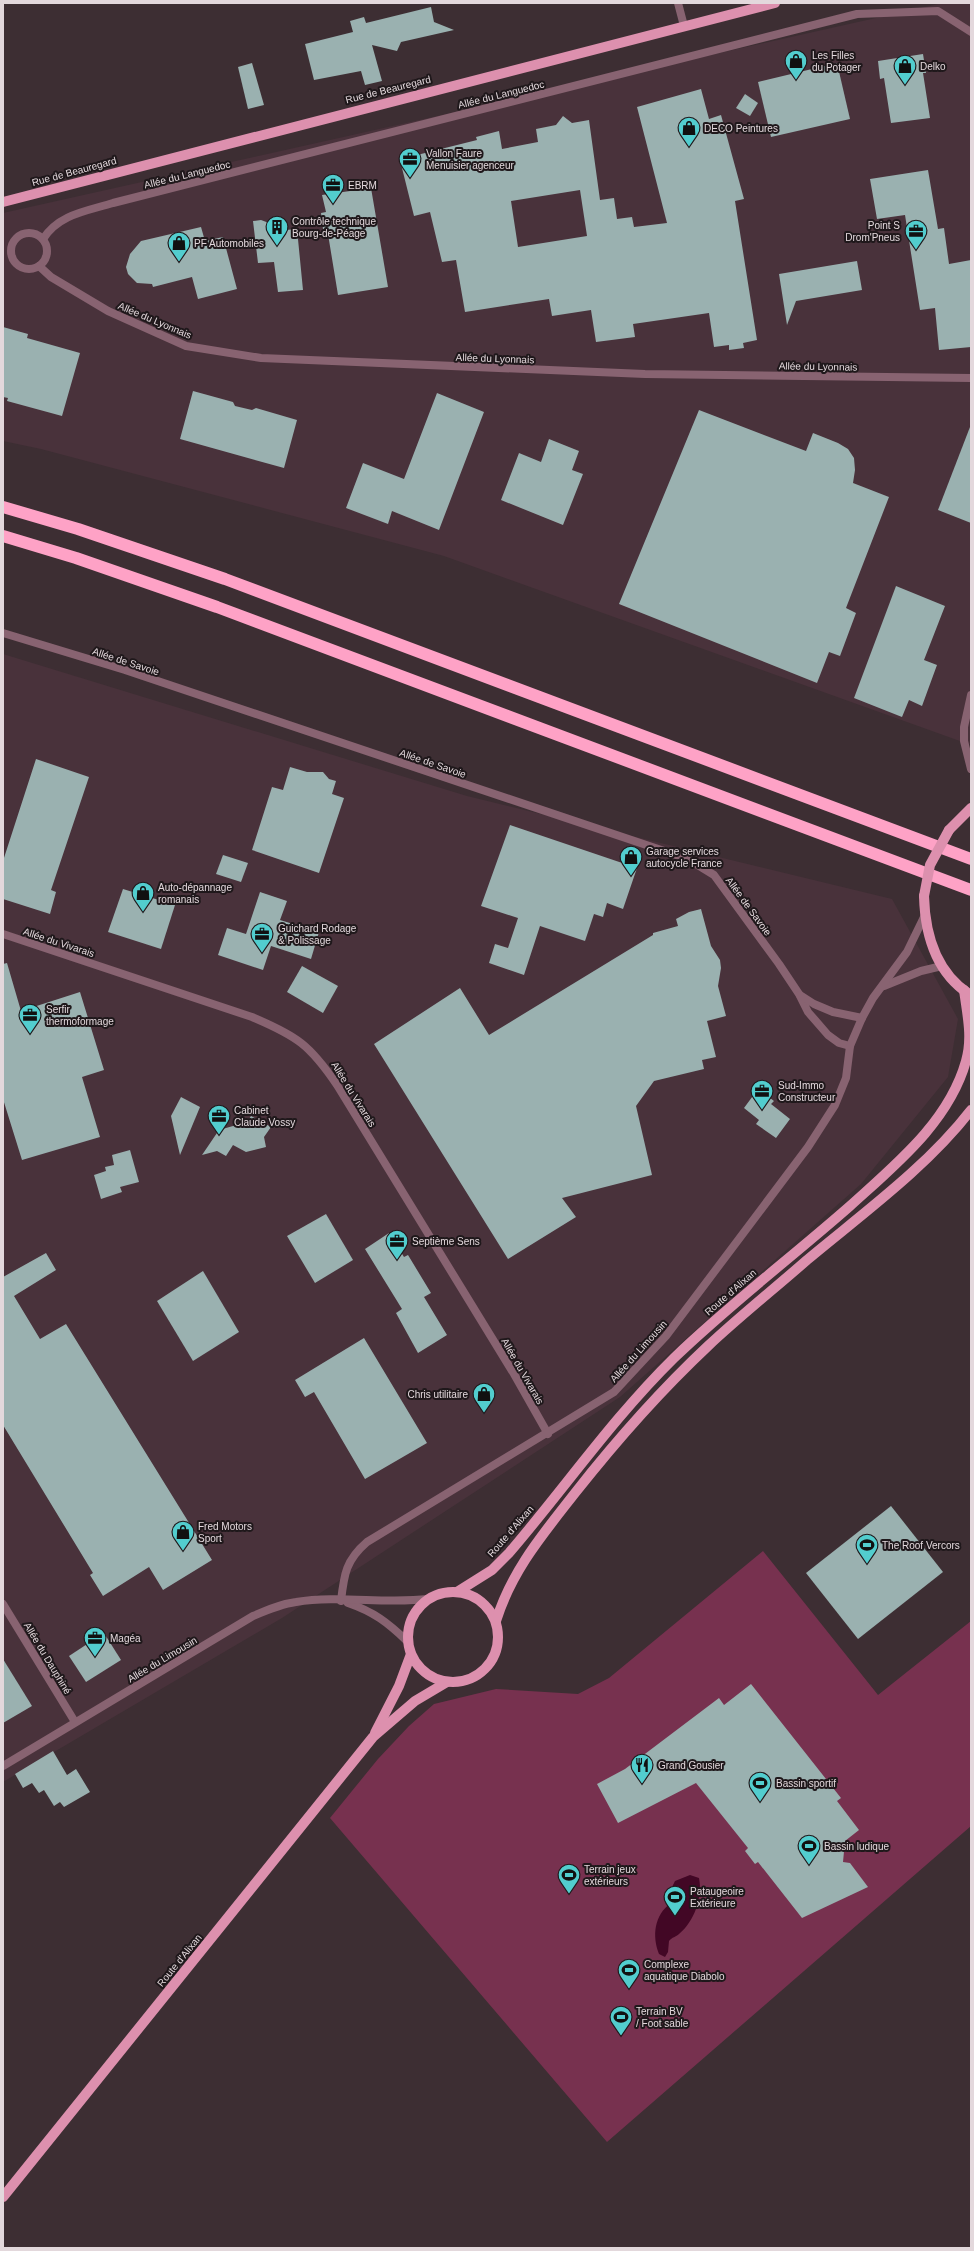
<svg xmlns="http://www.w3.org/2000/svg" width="974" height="2251" font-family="Arial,sans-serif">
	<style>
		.built { fill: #49323b }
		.green { fill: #77314f }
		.water { fill: #420725 }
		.building { fill: #9ab1b0; fill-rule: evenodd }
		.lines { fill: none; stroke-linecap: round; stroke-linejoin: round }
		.street { stroke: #886371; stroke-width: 8 }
		.primary { stroke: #dd90ae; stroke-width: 10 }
		.highway { stroke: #fea2c6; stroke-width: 12 }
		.primary-bridge { stroke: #dd90ae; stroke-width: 10 }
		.labels { text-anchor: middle; stroke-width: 4; stroke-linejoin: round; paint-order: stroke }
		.poi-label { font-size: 10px; fill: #e3d8dc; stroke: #1f181b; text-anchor: start }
		.street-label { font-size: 10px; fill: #e3d8dc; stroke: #1f181b }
	</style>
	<rect width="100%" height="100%" fill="#3d2e33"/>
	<!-- built -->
	<g class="built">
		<polygon points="943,3 971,3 971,745 444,556 41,449 3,441 3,213"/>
		<polygon points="3,654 467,796 892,899 958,1019 948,1077 861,1184 620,1397 282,1618 3,1782"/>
	</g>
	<!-- green -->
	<polygon class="green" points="763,1551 878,1695 971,1621 971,1826 607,2142 330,1818 378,1759 409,1726 434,1704 496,1689 578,1694 609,1678"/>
	<!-- water -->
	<path class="water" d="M690,1875L699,1878C703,1897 694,1922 679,1934C676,1937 672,1937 669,1941L668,1952L665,1957L659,1954C652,1936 654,1915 671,1903L670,1891L675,1881Z"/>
	<!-- building -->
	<g class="building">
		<polygon points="431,7 434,22 454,30 401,42 397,51 372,45 382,81 365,85 361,71 314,80 305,44 353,32 350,21 364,17 366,23"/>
		<polygon points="923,54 926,73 923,73 930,118 891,123 884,78 880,79 878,61"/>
		<polygon points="252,63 264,105 248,109 238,67"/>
		<polygon points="837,63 850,119 771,137 758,82"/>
		<path d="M701,89L709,119L721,115L744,199L735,201L757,340L743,343L744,348L729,350V345L714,347L709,313L633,324L635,337L596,342L591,310L552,316L549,299L465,312L456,260L442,262L430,212L414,216L401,164L418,160L417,155L477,140L476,137L499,131L502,149L538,142L536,129L556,125L563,116L572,123L589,120L600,200L614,198L617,219L632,217L634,227L667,223L637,107ZM580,190L587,236L518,247L511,201Z"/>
		<polygon points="745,94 758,103 750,116 736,108"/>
		<polygon points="928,170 938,229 944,228 949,264 971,260 971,347 939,350 935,308 920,310 905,215 877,219 870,179"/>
		<polygon points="371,188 388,287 338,295 327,228 323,229 321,213 326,212 322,195"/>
		<polygon points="261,220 269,223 274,231 297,229 303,290 278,292 274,262 258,263 253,221"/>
		<polygon points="201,227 205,241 223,237 237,289 198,299 192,277 153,287 152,284 137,283 128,274 126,267 130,254 141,241"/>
		<polygon points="857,261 862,290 796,301 787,325 779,274"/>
		<polygon points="3,327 28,334 27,338 80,353 62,416 7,401 8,398 3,397"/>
		<polygon points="193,391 233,402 235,406 252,410 256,408 297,420 284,468 180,439"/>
		<polygon points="437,393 484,412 439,530 392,511 388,524 346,508 363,463 404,479"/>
		<polygon points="699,410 806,451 813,433 838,443 848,449 854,458 855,470 853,483 889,497 846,608 856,613 840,656 829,652 817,683 619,604"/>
		<polygon points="970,427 971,427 971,523 938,510"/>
		<polygon points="549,439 579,451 572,470 583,474 563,525 501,500 519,453 541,462"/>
		<polygon points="896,586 945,606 924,660 937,665 922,706 909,700 902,717 854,698"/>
		<polygon points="36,759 89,777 51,890 56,892 50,914 3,899 3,861"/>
		<polygon points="290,767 307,772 323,772 329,779 336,781 332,794 344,798 319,873 252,850 272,787 283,790"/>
		<polygon points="510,825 637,868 623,909 607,903 603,917 594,914 585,941 540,926 524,975 489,963 495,944 508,948 518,918 481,906"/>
		<polygon points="223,855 248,863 241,882 216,874"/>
		<polygon points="123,889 175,905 161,949 108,932"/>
		<polygon points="260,892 287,901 280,920 319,932 311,959 271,946 263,970 218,955 227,928 246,934"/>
		<polygon points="701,909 711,946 720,960 721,968 718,986 726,1016 707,1021 716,1057 702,1060 704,1069 654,1081 636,1106 652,1175 562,1198 576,1217 508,1259 374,1044 460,988 489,1035 653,935 653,933 678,926 676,919 689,912"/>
		<polygon points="7,963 21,1011 80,992 104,1070 82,1077 100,1137 22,1160 3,1099 3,964"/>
		<polygon points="302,966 338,986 323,1013 287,992"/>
		<polygon points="758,1089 774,1101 771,1104 790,1119 776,1138 756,1124 759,1120 744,1108"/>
		<polygon points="181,1097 200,1107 180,1155 171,1116"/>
		<polygon points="251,1116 271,1127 264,1137 266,1147 246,1152 233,1145 226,1156 217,1151 202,1155 219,1130 247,1122"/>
		<polygon points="130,1150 139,1182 120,1187 122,1192 101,1199 94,1175 106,1171 105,1167 114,1165 112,1155"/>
		<polygon points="326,1214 353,1260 315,1283 287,1236"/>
		<polygon points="389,1233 404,1257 408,1255 431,1293 424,1297 447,1335 418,1353 396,1313 402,1309 365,1249"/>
		<polygon points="46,1253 56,1270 14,1296 40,1339 66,1324 212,1560 163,1590 149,1567 103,1596 90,1575 93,1573 3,1425 3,1277"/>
		<polygon points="203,1271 239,1332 193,1361 157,1301"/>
		<polygon points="364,1338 427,1443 365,1479 314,1392 305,1397 295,1380"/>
		<polygon points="891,1506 943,1572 858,1639 806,1573"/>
		<polygon points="104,1633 121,1660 86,1682 69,1656"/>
		<polygon points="3,1659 32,1706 3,1723"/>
		<polygon points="751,1684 841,1798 837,1801 859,1830 845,1841 843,1862 850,1863 868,1887 802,1918 758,1862 755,1864 745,1851 748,1848 696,1783 618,1823 597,1784 625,1769 719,1698 724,1705"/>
		<polygon points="53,1751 67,1775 76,1769 90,1792 64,1807 60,1802 54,1806 44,1790 39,1793 32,1783 23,1788 15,1774"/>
	</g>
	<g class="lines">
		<!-- street -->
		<g class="street">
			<polyline points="678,3 684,26"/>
			<circle cx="29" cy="251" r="18"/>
			<path d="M43,239C59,214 87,211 113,203L857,14L938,11L971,32"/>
			<polyline points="39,266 51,277 108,311 186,346 261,358 645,374 971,378"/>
			<polyline points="3,633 125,670 688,859 714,875 779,964 799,994 808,1012 828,1035 839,1043 850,1046"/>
			<polyline points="971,695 964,727 964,741 971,769"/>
			<path d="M3,934L252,1017C297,1036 310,1045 337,1085L514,1374L548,1434"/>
			<polyline points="884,986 921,971 942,966"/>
			<polyline points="800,995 814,1004 833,1012 862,1018"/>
			<path d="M341,1601C344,1574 346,1560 367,1542L614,1392L666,1336L808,1147L835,1105L846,1078L850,1046L862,1018L873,998L907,952L925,915"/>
			<path d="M348,1603C374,1612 387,1622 407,1641"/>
			<polyline points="3,1604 75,1722"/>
			<path d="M3,1766L253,1616C267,1610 281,1604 296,1602C338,1595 385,1604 428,1599"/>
		</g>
		<!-- primary -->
		<g class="primary">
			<polyline points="3,202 775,3"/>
			<polyline points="949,830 971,808"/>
			<path d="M924,896C925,934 936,972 969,994"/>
			<circle cx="453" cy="1637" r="45"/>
			<path d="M457,1592L492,1570L509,1553C564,1489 613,1418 674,1358C730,1304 792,1257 850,1206C895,1165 949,1122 966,1061C973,1037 967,1014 964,990"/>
			<path d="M496,1621C512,1570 543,1534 575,1493C616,1441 660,1391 708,1346C740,1316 774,1289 807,1260C862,1214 927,1167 971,1110"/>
			<polyline points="375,1733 399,1686 411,1654"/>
			<polyline points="3,2197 373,1737 415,1701 447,1682"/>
		</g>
		<!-- highway -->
		<g class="highway">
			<polyline points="3,507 78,529 225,579 971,859"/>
			<polyline points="3,536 76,558 217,607 971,890"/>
		</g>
		<!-- primary-bridge -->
		<polyline class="primary-bridge" points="924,896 930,865 949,830"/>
	</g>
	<!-- icons -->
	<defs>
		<g id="shop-pin" transform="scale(1.15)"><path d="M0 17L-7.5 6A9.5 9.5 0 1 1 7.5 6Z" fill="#52cdce" stroke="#1f181b"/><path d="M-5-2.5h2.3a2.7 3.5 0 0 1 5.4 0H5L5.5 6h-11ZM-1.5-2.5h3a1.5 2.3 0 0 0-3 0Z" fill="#111"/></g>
		<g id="office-pin" transform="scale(1.15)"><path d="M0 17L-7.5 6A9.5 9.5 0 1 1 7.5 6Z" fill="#52cdce" stroke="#1f181b"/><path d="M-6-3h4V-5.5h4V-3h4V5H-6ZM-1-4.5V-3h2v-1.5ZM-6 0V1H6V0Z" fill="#111"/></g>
		<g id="building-pin" transform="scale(1.15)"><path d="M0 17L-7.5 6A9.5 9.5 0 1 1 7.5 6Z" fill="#52cdce" stroke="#1f181b"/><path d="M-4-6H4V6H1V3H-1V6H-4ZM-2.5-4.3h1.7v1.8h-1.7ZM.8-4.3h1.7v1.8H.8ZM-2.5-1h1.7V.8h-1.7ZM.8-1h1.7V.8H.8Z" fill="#111"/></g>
		<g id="stadium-pin" transform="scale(1.15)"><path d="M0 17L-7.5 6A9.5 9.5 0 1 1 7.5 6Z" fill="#52cdce" stroke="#1f181b"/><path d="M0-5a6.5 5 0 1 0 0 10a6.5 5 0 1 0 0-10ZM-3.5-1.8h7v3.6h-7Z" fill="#111"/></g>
		<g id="restaurant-pin" transform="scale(1.15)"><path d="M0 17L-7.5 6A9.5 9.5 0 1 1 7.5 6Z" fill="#52cdce" stroke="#1f181b"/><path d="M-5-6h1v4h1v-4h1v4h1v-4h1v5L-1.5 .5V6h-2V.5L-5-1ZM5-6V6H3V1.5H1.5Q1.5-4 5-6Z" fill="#111"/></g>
	</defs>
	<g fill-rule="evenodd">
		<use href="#shop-pin" x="796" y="61"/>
		<use href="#shop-pin" x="905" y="66"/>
		<use href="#shop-pin" x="689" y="128"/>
		<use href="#office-pin" x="410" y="159"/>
		<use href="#office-pin" x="333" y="185"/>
		<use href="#building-pin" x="277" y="227"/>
		<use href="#office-pin" x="916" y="231"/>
		<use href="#shop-pin" x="179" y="243"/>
		<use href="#shop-pin" x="631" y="857"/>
		<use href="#shop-pin" x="143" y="893"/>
		<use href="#office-pin" x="262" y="934"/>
		<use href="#office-pin" x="30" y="1015"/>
		<use href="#office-pin" x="762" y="1091"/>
		<use href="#office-pin" x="219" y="1116"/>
		<use href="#office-pin" x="397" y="1241"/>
		<use href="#shop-pin" x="484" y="1394"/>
		<use href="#shop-pin" x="183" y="1532"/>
		<use href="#stadium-pin" x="867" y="1545"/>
		<use href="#office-pin" x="95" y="1638"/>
		<use href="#restaurant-pin" x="642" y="1765"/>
		<use href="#stadium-pin" x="760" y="1783"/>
		<use href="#stadium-pin" x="809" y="1846"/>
		<use href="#stadium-pin" x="569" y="1875"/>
		<use href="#stadium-pin" x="675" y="1897"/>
		<use href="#stadium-pin" x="629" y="1970"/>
		<use href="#stadium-pin" x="621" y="2017"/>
	</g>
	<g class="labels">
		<!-- poi labels -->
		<g class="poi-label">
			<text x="812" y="59">Les Filles<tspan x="812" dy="12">du Potager</tspan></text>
			<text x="920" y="70">Delko</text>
			<text x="704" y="132">DECO Peintures</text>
			<text x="426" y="157">Vallon Faure<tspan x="426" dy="12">Menuisier agenceur</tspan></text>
			<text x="348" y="189">EBRM</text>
			<text x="292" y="225">Contrôle technique<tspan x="292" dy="12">Bourg-de-Péage</tspan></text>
			<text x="900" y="229" text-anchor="end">Point S<tspan x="900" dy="12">Drom'Pneus</tspan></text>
			<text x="194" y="247">PF Automobiles</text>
			<text x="646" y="855">Garage services<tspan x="646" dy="12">autocycle France</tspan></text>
			<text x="158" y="891">Auto-dépannage<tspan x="158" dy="12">romanais</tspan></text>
			<text x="278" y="932">Guichard Rodage<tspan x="278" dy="12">&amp; Polissage</tspan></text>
			<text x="46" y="1013">Serfir<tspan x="46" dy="12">thermoformage</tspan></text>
			<text x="778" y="1089">Sud-Immo<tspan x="778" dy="12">Constructeur</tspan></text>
			<text x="234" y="1114">Cabinet<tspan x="234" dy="12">Claude Vossy</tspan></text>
			<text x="412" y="1245">Septième Sens</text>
			<text x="468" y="1398" text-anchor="end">Chris utilitaire</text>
			<text x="198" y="1530">Fred Motors<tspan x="198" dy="12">Sport</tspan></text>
			<text x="882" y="1549">The Roof Vercors</text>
			<text x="110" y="1642">Magéa</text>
			<text x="658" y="1769">Grand Gousier</text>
			<text x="776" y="1787">Bassin sportif</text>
			<text x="824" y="1850">Bassin ludique</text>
			<text x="584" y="1873">Terrain jeux<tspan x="584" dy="12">extérieurs</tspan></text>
			<text x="690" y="1895">Pataugeoire<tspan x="690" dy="12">Extérieure</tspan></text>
			<text x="644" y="1968">Complexe<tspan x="644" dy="12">aquatique Diabolo</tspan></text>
			<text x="636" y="2015">Terrain BV<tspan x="636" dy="12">/ Foot sable</tspan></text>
		</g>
		<!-- street labels -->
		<g class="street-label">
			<text transform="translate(388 89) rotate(-14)" y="4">Rue de Beauregard</text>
			<text transform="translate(501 94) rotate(-14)" y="4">Allée du Languedoc</text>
			<text transform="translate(74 171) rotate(-15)" y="4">Rue de Beauregard</text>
			<text transform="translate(187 174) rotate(-14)" y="4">Allée du Languedoc</text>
			<text transform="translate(155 320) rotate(23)" y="4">Allée du Lyonnais</text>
			<text transform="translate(495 358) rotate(2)" y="4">Allée du Lyonnais</text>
			<text transform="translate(818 366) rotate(1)" y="4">Allée du Lyonnais</text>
			<text transform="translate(126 661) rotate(18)" y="4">Allée de Savoie</text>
			<text transform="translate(433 763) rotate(19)" y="4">Allée de Savoie</text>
			<text transform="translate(749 906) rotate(54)" y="4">Allée de Savoie</text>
			<text transform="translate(59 942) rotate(18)" y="4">Allée du Vivarais</text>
			<text transform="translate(354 1094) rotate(58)" y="4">Allée du Vivarais</text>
			<text transform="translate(730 1292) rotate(-41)" y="4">Route d'Alixan</text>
			<text transform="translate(638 1351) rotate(-48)" y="4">Allée du Limousin</text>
			<text transform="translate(523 1371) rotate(60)" y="4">Allée du Vivarais</text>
			<text transform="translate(510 1531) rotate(-49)" y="4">Route d'Alixan</text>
			<text transform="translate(48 1658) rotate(59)" y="4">Allée du Dauphiné</text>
			<text transform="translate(162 1659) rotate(-31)" y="4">Allée du Limousin</text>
			<text transform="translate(179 1960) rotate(-51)" y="4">Route d'Alixan</text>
		</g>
	</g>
	<!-- border -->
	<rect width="974" height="2251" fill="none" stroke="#e3d8dc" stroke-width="8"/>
</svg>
